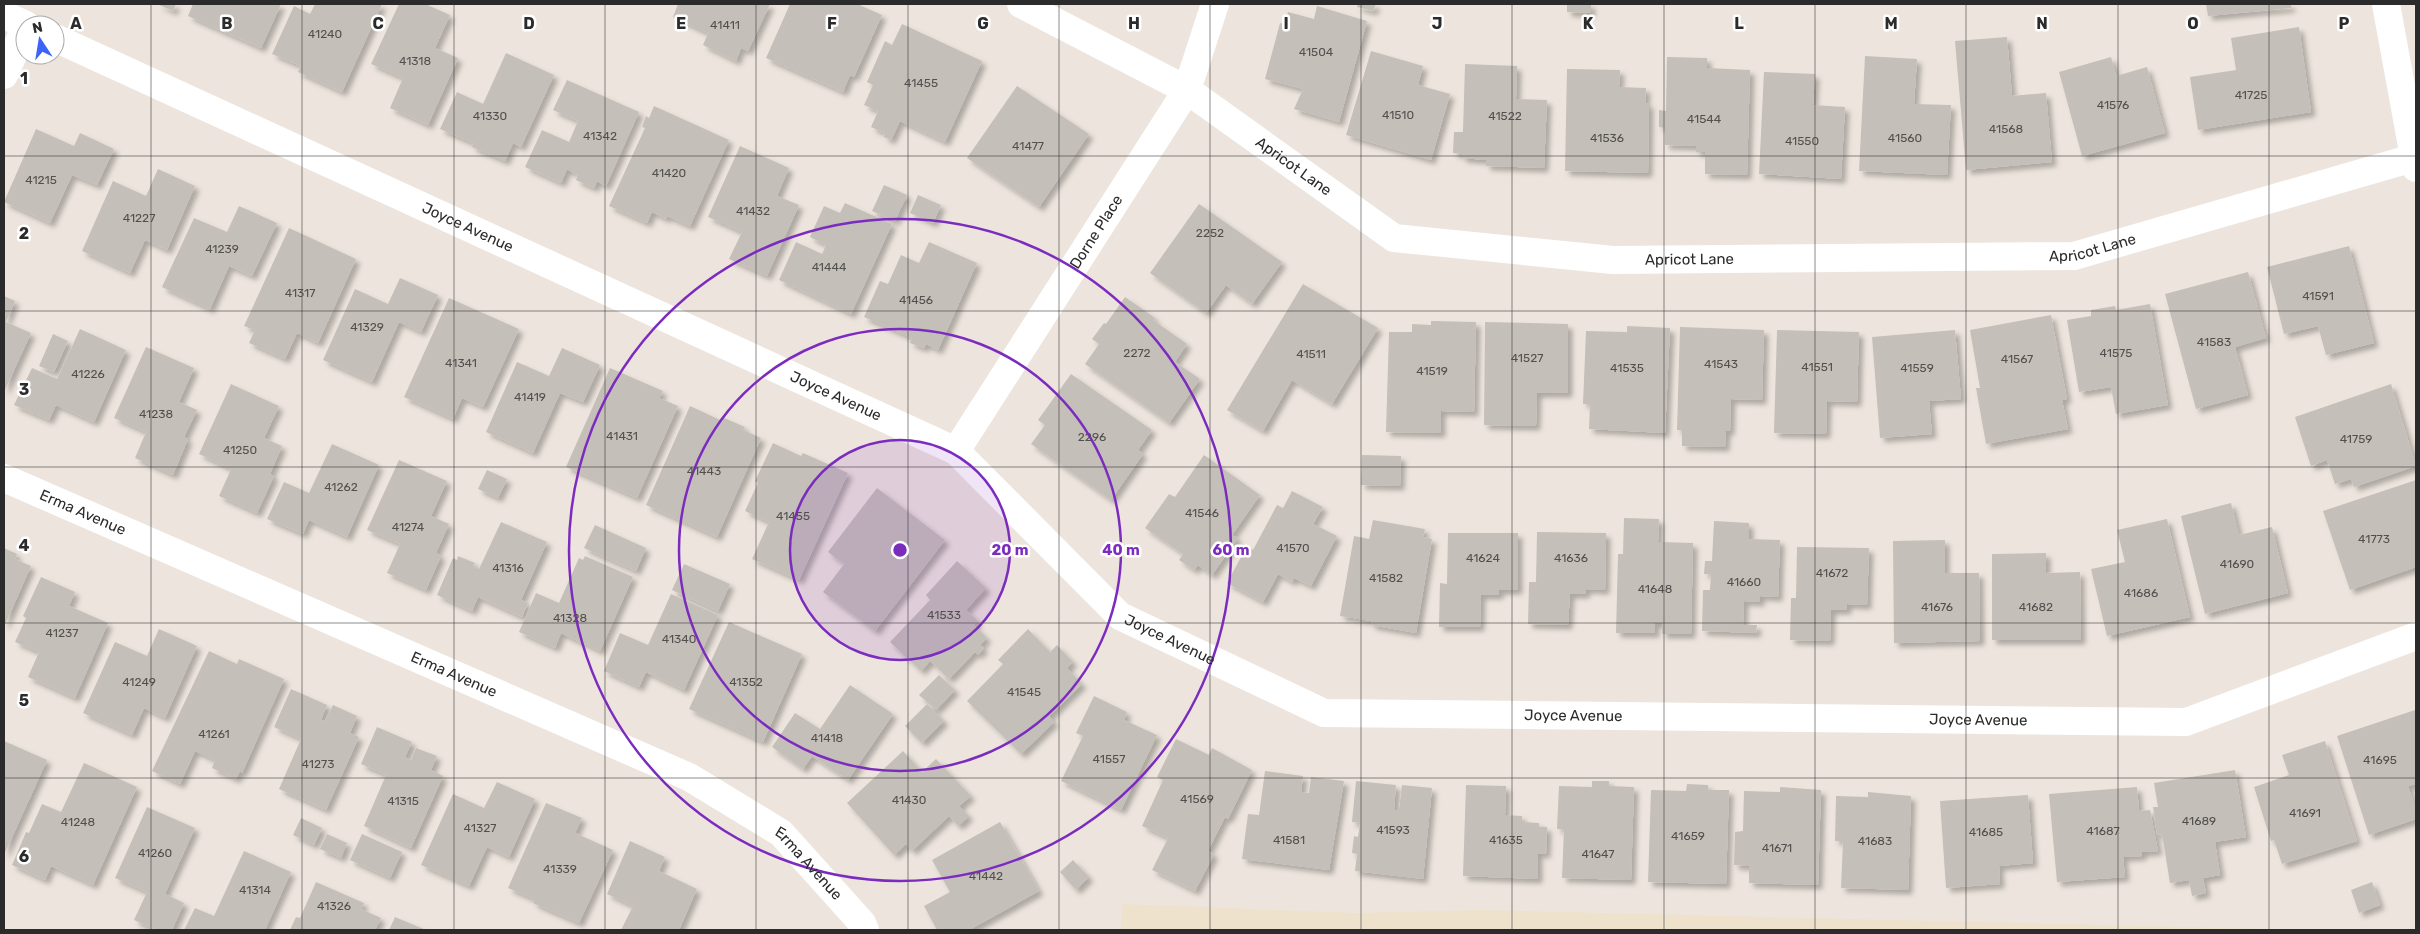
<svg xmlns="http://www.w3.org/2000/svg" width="2420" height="934" font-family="Rubik,sans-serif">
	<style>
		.education { fill: #eee2cc }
		.building { fill: #c5bfb9; filter: url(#shadow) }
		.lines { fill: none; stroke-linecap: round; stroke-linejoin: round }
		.minor { stroke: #fff; stroke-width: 28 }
		.grid { fill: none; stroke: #2b2b2b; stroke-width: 1; stroke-opacity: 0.55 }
		.ring { fill: none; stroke: #7b2cbf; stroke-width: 2.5 }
		.labels { text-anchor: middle; stroke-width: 5; stroke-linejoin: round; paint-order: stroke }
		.number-label { font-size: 12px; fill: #52504e }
		.street-label { font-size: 15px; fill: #2b2b2b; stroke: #fff }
		.grid-label { font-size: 16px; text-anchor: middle; font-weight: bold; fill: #2b2b2b; stroke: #fff; stroke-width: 5; stroke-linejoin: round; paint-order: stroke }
		.centre { fill: #7b2cbf; stroke: #fff; stroke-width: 2.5 }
		.ring-label { font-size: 15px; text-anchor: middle; font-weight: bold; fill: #7b2cbf; stroke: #fff; stroke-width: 5; stroke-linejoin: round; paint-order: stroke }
	</style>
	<defs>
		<filter id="shadow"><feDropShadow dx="4.5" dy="4.5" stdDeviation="2.5" flood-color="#0004"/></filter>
	</defs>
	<rect width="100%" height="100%" fill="#ede5dd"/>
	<!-- education -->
	<polygon class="education" points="1122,904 1355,913 1481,910 2312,930 1121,930"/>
	<!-- building -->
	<g class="building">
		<polygon points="157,4 176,4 173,11"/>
		<polygon points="193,4 281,4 261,48 188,16"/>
		<polygon points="315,4 382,4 342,92 298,72 301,66 272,54 294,6 310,14"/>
		<polygon points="399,4 425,4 450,15 435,48 458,58 428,125 390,108 403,78 371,64"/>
		<polygon points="678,4 770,4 748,51 741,48 736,61 703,45 708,33 673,17"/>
		<polygon points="790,4 857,4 882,15 854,77 850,75 843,92 766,58"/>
		<polygon points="1358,4 1376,4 1373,11 1357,7"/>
		<polygon points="1567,4 1591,4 1591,13 1567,12"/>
		<polygon points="2206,4 2291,4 2291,8 2208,16"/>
		<polygon points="1317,6 1367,21 1339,122 1294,109 1303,89 1265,79 1280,23 1284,24 1288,12 1314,19"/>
		<polygon points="902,24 982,61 945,142 900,121 891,140 884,137 885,133 871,127 878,111 864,105 873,85 867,82 885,41 892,45"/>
		<polygon points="2299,27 2311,112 2198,130 2190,77 2236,70 2231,38"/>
		<polygon points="2007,37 2012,96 2046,93 2052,162 1966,170 1955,41"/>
		<polygon points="1371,51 1423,66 1418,85 1450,94 1431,160 1346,135"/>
		<polygon points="506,53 554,75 521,147 513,143 505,161 472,147 473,143 440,129 457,92 483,104"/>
		<polygon points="1865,56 1917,59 1914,104 1951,105 1947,175 1859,171"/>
		<polygon points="1667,57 1707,58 1707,68 1750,70 1747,175 1705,174 1705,152 1696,152 1696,146 1665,145 1665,128 1659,127 1659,110 1666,111"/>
		<polygon points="2111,57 2116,76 2147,67 2165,133 2082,156 2059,72"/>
		<polygon points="1465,64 1517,66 1516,99 1547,100 1544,168 1486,166 1486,160 1462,158 1462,154 1453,153 1454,132 1463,132"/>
		<polygon points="1567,69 1620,70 1619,87 1646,88 1645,104 1649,103 1648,173 1565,171"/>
		<polygon points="1764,72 1815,74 1813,105 1845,107 1841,179 1759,174"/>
		<polygon points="567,80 639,112 606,186 597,181 594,188 576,180 578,175 567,169 561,183 525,167 542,130 569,142 578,121 553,110"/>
		<polygon points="1017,86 1089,134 1039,207 967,158"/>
		<polygon points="654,106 729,140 690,226 667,216 666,219 652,212 647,223 609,206 645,128 642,127 646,116 649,118"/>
		<polygon points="36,129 74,146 80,133 114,149 97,185 72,175 50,223 4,202"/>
		<polygon points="740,146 789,168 777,196 799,205 767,276 729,259 742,232 708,217"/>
		<polygon points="158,169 195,186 167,250 145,240 130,273 82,251 113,181 146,196"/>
		<polygon points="884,185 907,195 895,221 872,211"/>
		<polygon points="918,195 941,205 933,223 910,213"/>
		<polygon points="845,203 892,224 851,314 779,280 796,242 822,254 826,245 810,237 824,206 840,213"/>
		<polygon points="1199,204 1282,262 1252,304 1226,285 1206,313 1150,273"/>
		<polygon points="239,206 277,223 252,276 229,266 210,309 162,287 194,218 227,232"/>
		<polygon points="289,228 356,259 318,343 297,333 285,359 249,343 255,330 244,326"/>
		<polygon points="929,242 977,263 938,350 926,344 924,348 910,343 912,338 864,317 880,281 888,284 901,255 919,263"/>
		<polygon points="2349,246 2374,343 2326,355 2318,326 2284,334 2267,267"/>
		<polygon points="2248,272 2266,338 2235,347 2248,395 2196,409 2165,294"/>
		<polygon points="400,278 438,295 421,332 399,322 372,382 323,360 355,289 388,304"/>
		<polygon points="1303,284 1378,328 1332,404 1292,380 1263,431 1227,410"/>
		<polygon points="4,296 15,301 6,322 31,333 4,392"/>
		<polygon points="1125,297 1155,318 1153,320 1187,344 1175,362 1200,379 1169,423 1085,364 1099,344 1092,339 1104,323 1106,324"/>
		<polygon points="449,298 519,329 483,407 462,398 453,419 404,397"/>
		<polygon points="2150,304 2168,405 2116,414 2111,387 2079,392 2067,320 2091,316 2091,310 2115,306 2116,310"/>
		<polygon points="2051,315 2067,399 2062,400 2068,429 1986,444 1976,388 1980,388 1970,330"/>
		<polygon points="1431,321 1476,322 1474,412 1441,411 1441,433 1386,432 1389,332 1412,332 1412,324 1431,325"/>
		<polygon points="1485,322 1568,324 1568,393 1537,393 1536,426 1484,425"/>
		<polygon points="1627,326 1670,328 1665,433 1589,429 1590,404 1583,404 1586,331 1627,332"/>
		<polygon points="1680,327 1764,330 1762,400 1731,399 1730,431 1726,431 1725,447 1682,446 1682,430 1677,430"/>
		<polygon points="80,329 126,350 94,422 56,405 49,420 14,405 32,368 57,379"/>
		<polygon points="1777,330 1859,332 1857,402 1827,401 1826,434 1774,433"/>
		<polygon points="1955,330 1961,399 1929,401 1932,434 1880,438 1872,337"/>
		<polygon points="53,334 68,341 54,372 39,366"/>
		<polygon points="146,347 194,368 179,402 197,410 184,437 188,439 173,475 135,458 146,432 114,418"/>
		<polygon points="562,348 600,365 583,402 560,393 533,453 486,432 517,362 549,376"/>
		<polygon points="610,368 663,391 659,398 678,406 637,498 566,467"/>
		<polygon points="1071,374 1152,430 1138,450 1143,454 1111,500 1031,444 1045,425 1038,420"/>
		<polygon points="231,384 279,406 264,438 282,446 270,474 274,476 257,513 219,496 231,469 199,454"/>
		<polygon points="2391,384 2416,466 2354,487 2351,479 2335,484 2327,460 2311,466 2295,417"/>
		<polygon points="690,406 720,420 722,417 745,427 743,430 761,438 717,537 646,505"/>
		<polygon points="773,443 801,456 803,453 848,473 799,580 752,559 769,522 745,511 758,483 755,481"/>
		<polygon points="332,444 379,465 347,537 309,520 303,534 267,519 284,482 309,493"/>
		<polygon points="1204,455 1260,495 1232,535 1238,538 1212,575 1198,565 1194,570 1179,560 1183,554 1145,528 1169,494 1175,497"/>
		<polygon points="1362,455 1401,456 1400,486 1361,485"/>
		<polygon points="399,460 447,481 431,516 449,524 436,553 441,556 426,590 387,573 400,544 367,530"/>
		<polygon points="487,470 507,479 498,498 478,489"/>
		<polygon points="2416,480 2416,567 2350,590 2323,511"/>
		<polygon points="877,488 945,540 875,631 823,592 844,564 828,552"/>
		<polygon points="1292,491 1323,507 1313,524 1337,536 1311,586 1294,578 1292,582 1278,574 1263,602 1227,583 1247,546 1253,550 1277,505 1283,508"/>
		<polygon points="2231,503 2239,535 2272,527 2288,593 2205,614 2181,516"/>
		<polygon points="1624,518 1659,519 1658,542 1693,543 1691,634 1662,634 1662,623 1655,623 1655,633 1616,633 1618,554 1623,554"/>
		<polygon points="2167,519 2190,617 2107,636 2091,569 2125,562 2117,530"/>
		<polygon points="1373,520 1425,529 1423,537 1432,539 1416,633 1371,625 1372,621 1340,616 1354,536 1369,539"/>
		<polygon points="1714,521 1749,523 1749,539 1780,540 1778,597 1760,596 1760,602 1744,601 1743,625 1757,625 1756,633 1702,631 1703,590 1710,590 1711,574 1704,574 1705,561 1712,561"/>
		<polygon points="501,522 547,542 521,600 528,603 522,617 478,597 472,611 437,595 453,558 457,560 458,556 475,563 473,566 479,569"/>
		<polygon points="595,525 646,548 636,571 584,548"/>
		<polygon points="1537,532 1606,533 1605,590 1586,589 1585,594 1570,594 1568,625 1528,624 1529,582 1536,582"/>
		<polygon points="1448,533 1518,533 1518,590 1499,590 1499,595 1481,595 1480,627 1439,627 1440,583 1447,584"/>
		<polygon points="1945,540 1945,573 1979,573 1980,641 1894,643 1893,541"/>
		<polygon points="1797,547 1869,548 1867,605 1847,604 1847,610 1831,610 1830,641 1790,640 1791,598 1796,598"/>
		<polygon points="4,548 17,554 15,559 31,566 4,627"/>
		<polygon points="2046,553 2046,573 2080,572 2081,640 1992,640 1992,554"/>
		<polygon points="585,556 633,577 600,651 561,633 555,648 519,632 536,593 559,603 579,558 583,560"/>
		<polygon points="957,561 986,588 966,610 978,621 974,625 987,638 980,645 984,648 978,655 975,652 949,679 930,661 921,671 890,642 930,600 926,595"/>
		<polygon points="684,564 730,584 718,611 672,590"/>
		<polygon points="41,577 75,592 69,606 108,623 75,698 28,677 39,652 15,642 26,618 23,616"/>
		<polygon points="671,594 718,615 684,690 646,672 639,687 604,671 620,633 648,645"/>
		<polygon points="729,622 802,654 763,742 689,709"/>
		<polygon points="159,629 197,646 165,718 144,708 132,735 83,713 115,642 147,656"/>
		<polygon points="1028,629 1050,652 1057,645 1073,662 1067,668 1082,684 1049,716 1054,722 1021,754 967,701 1003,664 998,660"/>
		<polygon points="209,651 237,664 239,659 284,679 242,773 240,771 236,779 212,768 215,760 195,751 180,784 152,771"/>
		<polygon points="939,675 955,690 936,710 919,695"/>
		<polygon points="850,685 893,714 848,780 812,756 803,769 772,747 795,713 820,729"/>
		<polygon points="291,689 327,705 321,720 325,721 333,705 357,716 350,733 359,737 326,810 279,789 301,739 274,727"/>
		<polygon points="1094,696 1127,712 1124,720 1157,735 1121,810 1061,781 1083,736 1076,733"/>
		<polygon points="927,704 944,721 922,743 905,726"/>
		<polygon points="2415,710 2416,784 2408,786 2416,810 2416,819 2369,835 2337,736"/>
		<polygon points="377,727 412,742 405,757 411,760 416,748 437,756 431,770 443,776 411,848 364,826 386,775 361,764"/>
		<polygon points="1176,739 1209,755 1212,748 1252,770 1228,819 1225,817 1208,851 1214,854 1195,891 1152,870 1168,838 1142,826 1163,780 1157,777"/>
		<polygon points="4,741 47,760 4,855"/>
		<polygon points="2325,741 2357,841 2282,864 2274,840 2271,841 2254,787 2289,775 2282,755"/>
		<polygon points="903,751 922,772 936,759 971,796 959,806 969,816 958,826 949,816 912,851 906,844 894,855 847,803"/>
		<polygon points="84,763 137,787 93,885 51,866 45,880 12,865 26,832 29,833 42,804 61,812"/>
		<polygon points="2235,770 2246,837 2215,842 2220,875 2203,878 2206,893 2192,896 2189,880 2170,883 2162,834 2157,835 2153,807 2158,807 2154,783"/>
		<polygon points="1265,771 1303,776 1301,792 1309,793 1311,777 1344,781 1329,870 1242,859 1248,814 1259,815"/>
		<polygon points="1356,781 1396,785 1394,810 1399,810 1402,785 1432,788 1423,879 1355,871 1357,854 1352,853 1354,836 1358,837 1360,823 1352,822"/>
		<polygon points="1592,781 1609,781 1609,786 1634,787 1631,880 1562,878 1564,829 1557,829 1559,786 1592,787"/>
		<polygon points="497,782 535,799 509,857 487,847 469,886 421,865 453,794 484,808"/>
		<polygon points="1687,784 1708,785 1708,790 1729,790 1726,884 1648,882 1651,790 1686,791"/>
		<polygon points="1466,785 1506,786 1505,815 1522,816 1522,822 1539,823 1539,827 1547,827 1546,854 1538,853 1538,879 1463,876"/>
		<polygon points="1780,787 1821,790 1818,885 1749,883 1749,866 1734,865 1735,832 1743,831 1744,791 1780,792"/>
		<polygon points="2137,787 2139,811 2150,810 2158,851 2142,852 2142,856 2123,857 2125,877 2057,882 2049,794"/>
		<polygon points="1868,792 1911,796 1908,890 1841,888 1843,841 1835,841 1836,796 1868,797"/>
		<polygon points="2028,795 2033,863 1999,866 2000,884 1946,888 1940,801"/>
		<polygon points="546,803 582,818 575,833 613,850 579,923 533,903 534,899 508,888"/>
		<polygon points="147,807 195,828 165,894 184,903 172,930 157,930 134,920 147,892 115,878"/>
		<polygon points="301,818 322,828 314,845 293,835"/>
		<polygon points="1000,822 1039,891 969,930 937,930 924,906 950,892 932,860"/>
		<polygon points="327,834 347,843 341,858 320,849"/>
		<polygon points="362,834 402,852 390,878 350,860"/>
		<polygon points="630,841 665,857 659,871 697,889 679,930 621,930 633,906 607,894"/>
		<polygon points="244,851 291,872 265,930 184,930 195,908 214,916"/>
		<polygon points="1073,860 1089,877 1076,890 1060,872"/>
		<polygon points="316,882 364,903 361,909 381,918 375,930 290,930 296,917 300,918"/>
		<polygon points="2372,882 2380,905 2359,913 2351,890"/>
		<polygon points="395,917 426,930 389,930"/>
	</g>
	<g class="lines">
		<!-- minor -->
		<g class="minor">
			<path id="s1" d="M1021,4L1187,90L1394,238L1613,260L2074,256L2413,158"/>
			<polyline points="2386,4 2416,168"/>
			<polyline points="4,15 26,25"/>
			<path id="s2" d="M55,38L956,451L1120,616L1324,713L2186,722L2416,636"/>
			<polyline points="4,75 25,28"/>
			<path id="s3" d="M956,451L1187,90L1215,4"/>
			<path id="s4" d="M4,478L689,777L781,833L862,923L865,930"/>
		</g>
	</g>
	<!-- grid -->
	<path class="grid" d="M151,4V930M302,4V930M454,4V930M605,4V930M756,4V930M908,4V930M1059,4V930M1210,4V930M1361,4V930M1512,4V930M1664,4V930M1815,4V930M1966,4V930M2118,4V930M2269,4V930M4,156H2416M4,311H2416M4,467H2416M4,623H2416M4,778H2416"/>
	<!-- distance rings -->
	<circle cx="900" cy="550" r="110" fill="#7b2cbf" fill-opacity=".12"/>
	<g class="ring">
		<circle cx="900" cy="550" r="110"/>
		<circle cx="900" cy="550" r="221"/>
		<circle cx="900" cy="550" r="331"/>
	</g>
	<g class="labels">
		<!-- number labels -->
		<g class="number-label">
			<text x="725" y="29">41411</text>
			<text x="325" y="38">41240</text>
			<text x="1316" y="56">41504</text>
			<text x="415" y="65">41318</text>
			<text x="921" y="87">41455</text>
			<text x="2251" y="99">41725</text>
			<text x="2113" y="109">41576</text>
			<text x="1398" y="119">41510</text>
			<text x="490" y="120">41330</text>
			<text x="1505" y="120">41522</text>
			<text x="1704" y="123">41544</text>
			<text x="2006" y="133">41568</text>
			<text x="600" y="140">41342</text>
			<text x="1607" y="142">41536</text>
			<text x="1905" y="142">41560</text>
			<text x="1802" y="145">41550</text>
			<text x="1028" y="150">41477</text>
			<text x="669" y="177">41420</text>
			<text x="41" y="184">41215</text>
			<text x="753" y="215">41432</text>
			<text x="139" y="222">41227</text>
			<text x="1210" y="237">2252</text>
			<text x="222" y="253">41239</text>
			<text x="829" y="271">41444</text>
			<text x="300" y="297">41317</text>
			<text x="2318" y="300">41591</text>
			<text x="916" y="304">41456</text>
			<text x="367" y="331">41329</text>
			<text x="2214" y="346">41583</text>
			<text x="1137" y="357">2272</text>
			<text x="2116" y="357">41575</text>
			<text x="1311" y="358">41511</text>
			<text x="1527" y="362">41527</text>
			<text x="2017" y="363">41567</text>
			<text x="461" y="367">41341</text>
			<text x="1721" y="368">41543</text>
			<text x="1817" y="371">41551</text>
			<text x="1627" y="372">41535</text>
			<text x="1917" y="372">41559</text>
			<text x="1432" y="375">41519</text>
			<text x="88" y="378">41226</text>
			<text x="530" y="401">41419</text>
			<text x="156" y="418">41238</text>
			<text x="622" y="440">41431</text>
			<text x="1092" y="441">2296</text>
			<text x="2356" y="443">41759</text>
			<text x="240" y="454">41250</text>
			<text x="704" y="475">41443</text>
			<text x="341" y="491">41262</text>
			<text x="1202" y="517">41546</text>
			<text x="793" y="520">41455</text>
			<text x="408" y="531">41274</text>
			<text x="2374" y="543">41773</text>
			<text x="1293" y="552">41570</text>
			<text x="1483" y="562">41624</text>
			<text x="1571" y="562">41636</text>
			<text x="2237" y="568">41690</text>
			<text x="508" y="572">41316</text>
			<text x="1832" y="577">41672</text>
			<text x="1386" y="582">41582</text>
			<text x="1744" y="586">41660</text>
			<text x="1655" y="593">41648</text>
			<text x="2141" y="597">41686</text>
			<text x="1937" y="611">41676</text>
			<text x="2036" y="611">41682</text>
			<text x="944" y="619">41533</text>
			<text x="570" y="622">41328</text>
			<text x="62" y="637">41237</text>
			<text x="679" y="643">41340</text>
			<text x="139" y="686">41249</text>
			<text x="746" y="686">41352</text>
			<text x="1024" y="696">41545</text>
			<text x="214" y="738">41261</text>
			<text x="827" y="742">41418</text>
			<text x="1109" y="763">41557</text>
			<text x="2380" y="764">41695</text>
			<text x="318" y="768">41273</text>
			<text x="1197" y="803">41569</text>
			<text x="909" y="804">41430</text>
			<text x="403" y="805">41315</text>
			<text x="2305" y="817">41691</text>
			<text x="2199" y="825">41689</text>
			<text x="78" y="826">41248</text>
			<text x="480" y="832">41327</text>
			<text x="1393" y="834">41593</text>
			<text x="2103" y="835">41687</text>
			<text x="1986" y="836">41685</text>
			<text x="1688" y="840">41659</text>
			<text x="1289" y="844">41581</text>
			<text x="1506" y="844">41635</text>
			<text x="1875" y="845">41683</text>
			<text x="1777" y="852">41671</text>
			<text x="155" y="857">41260</text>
			<text x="1598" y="858">41647</text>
			<text x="560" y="873">41339</text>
			<text x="986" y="880">41442</text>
			<text x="255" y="894">41314</text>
			<text x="334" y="910">41326</text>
		</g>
		<!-- street labels -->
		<g class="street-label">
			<text dy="5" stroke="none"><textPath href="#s1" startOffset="318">Apricot Lane</textPath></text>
			<text dy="5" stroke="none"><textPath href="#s2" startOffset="454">Joyce Avenue</textPath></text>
			<text dy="5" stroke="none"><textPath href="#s3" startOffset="260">Dorne Place</textPath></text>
			<text dy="5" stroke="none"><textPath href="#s1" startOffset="1142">Apricot Lane</textPath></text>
			<text dy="5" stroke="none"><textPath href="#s1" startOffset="738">Apricot Lane</textPath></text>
			<text dy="5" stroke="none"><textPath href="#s2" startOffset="859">Joyce Avenue</textPath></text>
			<text dy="5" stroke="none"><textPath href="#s4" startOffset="86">Erma Avenue</textPath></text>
			<text dy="5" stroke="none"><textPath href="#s2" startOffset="1279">Joyce Avenue</textPath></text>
			<text dy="5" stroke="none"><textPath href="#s4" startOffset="491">Erma Avenue</textPath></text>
			<text dy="5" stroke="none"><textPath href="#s2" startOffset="1699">Joyce Avenue</textPath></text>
			<text dy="5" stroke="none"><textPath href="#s2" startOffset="2104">Joyce Avenue</textPath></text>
			<text dy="5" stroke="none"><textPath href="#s4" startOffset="896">Erma Avenue</textPath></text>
		</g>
	</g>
	<g class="grid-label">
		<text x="76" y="29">A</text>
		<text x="227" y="29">B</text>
		<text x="378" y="29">C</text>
		<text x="529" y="29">D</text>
		<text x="681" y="29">E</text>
		<text x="832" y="29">F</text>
		<text x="983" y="29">G</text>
		<text x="1134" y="29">H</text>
		<text x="1286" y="29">I</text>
		<text x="1437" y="29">J</text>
		<text x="1588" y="29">K</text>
		<text x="1739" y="29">L</text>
		<text x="1891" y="29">M</text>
		<text x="2042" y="29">N</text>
		<text x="2193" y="29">O</text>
		<text x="2344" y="29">P</text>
		<text x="24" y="84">1</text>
		<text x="24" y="239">2</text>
		<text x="24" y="395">3</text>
		<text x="24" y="551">4</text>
		<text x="24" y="706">5</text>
		<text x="24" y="862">6</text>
	</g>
	<circle cx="900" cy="550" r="8" class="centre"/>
	<g class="ring-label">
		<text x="1010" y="555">20 m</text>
		<text x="1121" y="555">40 m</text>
		<text x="1231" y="555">60 m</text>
	</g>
	<!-- border -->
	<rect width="2420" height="934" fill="none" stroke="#2b2b2b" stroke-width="10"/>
	<!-- north arrow -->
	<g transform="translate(40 40) rotate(348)"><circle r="24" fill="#ffffff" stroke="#aaaaaa"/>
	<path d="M0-4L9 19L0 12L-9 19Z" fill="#3c63fa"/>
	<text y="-8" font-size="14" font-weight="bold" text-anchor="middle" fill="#2b2b2b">N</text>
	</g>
</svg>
